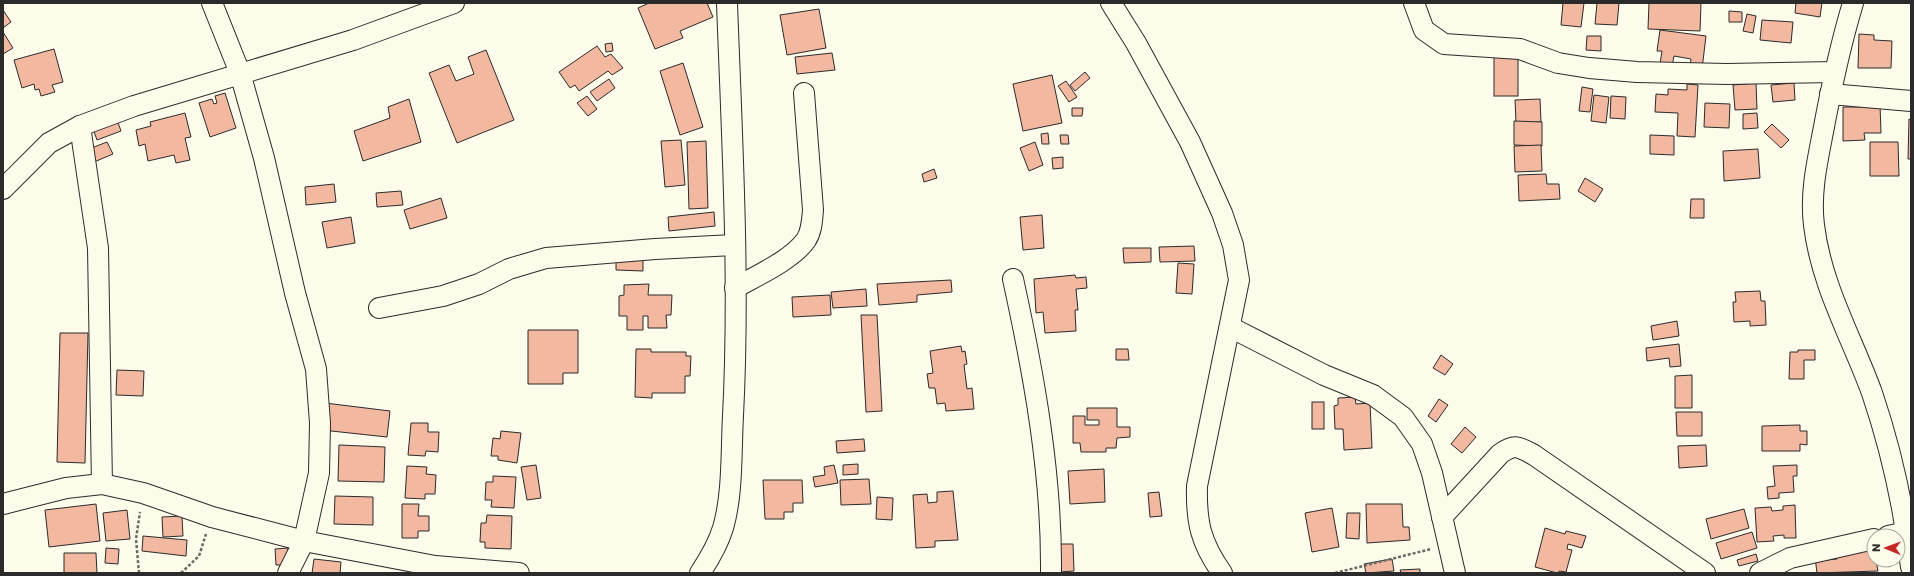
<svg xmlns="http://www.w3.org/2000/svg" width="1914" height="576" font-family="Poppins,sans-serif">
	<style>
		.building { fill: #f2b8a0; stroke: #2b2b2b }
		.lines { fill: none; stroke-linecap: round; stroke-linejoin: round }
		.minor-casing { stroke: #2b2b2b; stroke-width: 22 }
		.path { stroke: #6a6964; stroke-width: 2.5; stroke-dasharray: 3 2; stroke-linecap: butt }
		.minor { stroke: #fdfbea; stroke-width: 20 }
	</style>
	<rect width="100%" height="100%" fill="#fdfbea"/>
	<!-- building -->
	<g class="building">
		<polygon points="649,3 707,3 713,17 680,31 683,38 655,49 638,8"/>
		<polygon points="1563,3 1584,3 1581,27 1561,25"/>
		<polygon points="1597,3 1619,3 1617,25 1595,24"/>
		<polygon points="1649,3 1701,3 1700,31 1648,29"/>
		<polygon points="1796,3 1822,3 1820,17 1795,13"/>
		<polygon points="819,9 826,48 787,55 780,15"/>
		<polygon points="3,10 11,22 3,28"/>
		<polygon points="1729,11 1742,12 1742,22 1729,22"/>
		<polygon points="1747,14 1756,16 1753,33 1743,31"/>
		<polygon points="1762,20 1793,22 1791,43 1760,40"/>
		<polygon points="1660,30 1706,36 1702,69 1690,68 1691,59 1674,56 1672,66 1660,64 1662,51 1657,51"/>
		<polygon points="3,32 13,48 3,54"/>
		<polygon points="1859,34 1874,35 1874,40 1892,41 1891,68 1858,68"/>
		<polygon points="1587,36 1601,36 1601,51 1586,50"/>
		<polygon points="612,43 613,51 606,52 605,44"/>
		<polygon points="597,46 605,57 611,54 623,68 612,75 608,71 579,91 575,85 570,88 559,72"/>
		<polygon points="54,49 63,82 52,85 55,92 41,96 39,89 35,90 34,84 22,88 14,60"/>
		<polygon points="486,50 514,120 457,143 429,73 449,65 456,81 474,74 468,57"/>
		<rect x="1494" y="51" width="24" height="45"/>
		<polygon points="832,53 835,70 797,74 795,57"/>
		<polygon points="683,63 703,127 680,135 660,71"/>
		<polygon points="1085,72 1090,78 1075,91 1070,85"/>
		<polygon points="1052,75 1062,123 1023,131 1013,84"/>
		<polygon points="609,79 615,88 597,101 590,92"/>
		<polygon points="1066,81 1077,97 1069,102 1058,86"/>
		<polygon points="1756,83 1757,109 1735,110 1733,85"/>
		<polygon points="1794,83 1795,100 1773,102 1771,85"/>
		<polygon points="1687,84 1698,85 1695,137 1677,136 1678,113 1655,112 1656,94 1668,95 1668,89 1687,90"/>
		<polygon points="1582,87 1593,89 1590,112 1579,111"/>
		<polygon points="225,93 236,128 210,137 199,103 212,99 214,104 217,103 215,96"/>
		<polygon points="1594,95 1609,97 1606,123 1591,121"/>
		<polygon points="587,96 597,109 588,116 577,103"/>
		<polygon points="1611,96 1626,97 1625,119 1610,118"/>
		<polygon points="409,99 421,142 363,161 354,131 390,118 388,107"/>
		<polygon points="1540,99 1541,122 1516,123 1515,100"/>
		<polygon points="1705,103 1730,104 1729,128 1704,127"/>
		<polygon points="1861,104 1880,104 1881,133 1864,133 1865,140 1843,141 1843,107 1861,107"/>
		<polygon points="1072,108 1083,108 1082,116 1072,116"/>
		<polygon points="185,113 191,137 185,138 190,160 176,163 174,155 148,161 145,144 139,146 136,130 151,126 150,122"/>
		<polygon points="1757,113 1758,128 1743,129 1743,114"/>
		<polygon points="116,117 121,131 97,140 92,126"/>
		<polygon points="1909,119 1911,120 1911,159 1908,159"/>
		<polygon points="1514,121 1542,122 1542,146 1514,145"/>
		<polygon points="1772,124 1789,140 1781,148 1764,132"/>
		<polygon points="1048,133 1049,144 1042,144 1041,134"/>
		<polygon points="1060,135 1068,135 1069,144 1061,144"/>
		<polygon points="1650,135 1674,136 1674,155 1650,154"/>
		<polygon points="681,140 685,185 665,187 661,141"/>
		<polygon points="706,141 708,208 689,209 687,142"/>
		<polygon points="107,142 113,154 94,162 89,149"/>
		<polygon points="1035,142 1043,165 1029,171 1020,148"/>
		<polygon points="1870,142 1898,142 1899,176 1870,176"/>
		<polygon points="1541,145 1542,171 1515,172 1514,146"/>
		<polygon points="1758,149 1760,178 1724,181 1723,151"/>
		<polygon points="1063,157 1063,168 1053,169 1052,158"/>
		<polygon points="934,169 937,178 924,182 922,174"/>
		<polygon points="1546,174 1547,184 1559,184 1560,199 1519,201 1518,175"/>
		<polygon points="1585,178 1603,189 1595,202 1578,191"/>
		<polygon points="334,184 336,202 306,205 305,187"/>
		<polygon points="401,191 403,205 377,207 376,193"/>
		<polygon points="441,198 447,218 410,229 404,210"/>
		<polygon points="1691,199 1704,199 1704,218 1690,218"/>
		<polygon points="714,212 715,226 669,231 668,217"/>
		<polygon points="1042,215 1044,248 1023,250 1020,217"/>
		<polygon points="351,217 355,243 327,248 322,222"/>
		<polygon points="1194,246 1195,261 1160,262 1159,247"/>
		<polygon points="1123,248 1151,248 1151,262 1124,263"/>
		<polygon points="616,255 643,256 643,271 616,270"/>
		<polygon points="1178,263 1194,264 1192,294 1176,293"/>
		<polygon points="1075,275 1076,278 1086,277 1087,288 1076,289 1078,310 1075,310 1076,331 1045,333 1043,312 1036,313 1034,279"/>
		<polygon points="951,280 952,292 917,295 917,302 879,305 877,284"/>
		<polygon points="649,284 648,295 672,295 671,315 666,315 667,328 648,328 648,316 643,316 643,330 627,330 627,316 619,316 619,296 624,295 624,285"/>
		<polygon points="866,289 867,306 833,308 831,292"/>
		<polygon points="1760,291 1761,301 1765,301 1766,325 1750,326 1750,321 1734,322 1733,302 1736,302 1735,292"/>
		<polygon points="830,295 831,315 793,317 792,297"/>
		<polygon points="861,315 877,315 882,411 866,412"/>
		<polygon points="1677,321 1679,336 1653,340 1651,326"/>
		<polygon points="528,330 578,330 578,373 563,373 563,384 528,384"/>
		<polygon points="60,333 88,333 85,463 57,462"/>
		<polygon points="1679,344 1681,366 1670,367 1669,358 1647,361 1646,348"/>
		<polygon points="961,346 962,352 965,351 967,364 964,365 967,389 972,388 974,409 946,411 945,403 937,404 935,388 929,388 927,374 933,373 930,351"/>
		<polygon points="636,349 651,349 651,352 686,352 686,356 691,356 690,376 685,376 685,393 652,393 652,398 635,397"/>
		<polygon points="1116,349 1128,349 1129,360 1116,360"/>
		<polygon points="1798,350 1815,350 1815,360 1804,360 1804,379 1789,379 1790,352 1798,352"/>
		<polygon points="1441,355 1453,364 1445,375 1433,368"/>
		<polygon points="117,370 144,371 143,396 116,395"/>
		<polygon points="1692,375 1692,408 1675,408 1675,376"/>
		<polygon points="1355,397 1356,404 1370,403 1372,448 1344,450 1343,429 1335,429 1334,406 1338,405 1338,398"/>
		<polygon points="1439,399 1448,405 1436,422 1428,416"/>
		<rect x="1312" y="402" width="12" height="27"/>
		<polygon points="325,403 390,411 387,437 322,430"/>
		<polygon points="1087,408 1117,408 1117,427 1130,427 1130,437 1117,438 1116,448 1106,448 1106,452 1081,452 1080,443 1073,443 1073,416 1085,416 1085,425 1099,425 1099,420 1087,420"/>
		<polygon points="1676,412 1702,412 1702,436 1677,436"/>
		<polygon points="411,423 428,423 428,432 439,432 438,452 426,451 425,456 408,455"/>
		<polygon points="1800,425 1800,431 1807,431 1807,445 1800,444 1800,451 1762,451 1762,426"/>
		<polygon points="1465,427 1476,437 1462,453 1451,444"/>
		<polygon points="501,431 521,433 517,463 498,460 498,456 491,456 493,438 500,439"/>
		<polygon points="864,439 865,451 837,453 836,441"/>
		<polygon points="339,445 385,447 384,482 338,481"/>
		<polygon points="1706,445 1707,466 1679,468 1678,446"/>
		<polygon points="858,464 858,474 843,475 843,465"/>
		<polygon points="536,465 541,498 527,500 521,467"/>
		<polygon points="834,465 838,483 815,487 813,477 825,475 824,467"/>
		<polygon points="1797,465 1797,476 1793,476 1794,492 1779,493 1779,498 1768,499 1767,487 1775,486 1773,466"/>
		<polygon points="407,466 427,467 426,474 436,475 435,494 425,494 425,499 405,498"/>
		<polygon points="1104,469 1105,502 1070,504 1068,471"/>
		<polygon points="493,476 516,477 514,508 491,507 492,500 485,500 486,482 493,482"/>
		<polygon points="869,479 871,504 841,505 840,480"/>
		<polygon points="763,480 802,480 803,503 793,503 793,512 784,512 784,519 765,519"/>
		<polygon points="953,491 958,540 935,541 935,547 916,548 913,495 927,494 928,503 937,502 937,492"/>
		<polygon points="1159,492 1162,516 1150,517 1148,493"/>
		<polygon points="335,496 373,497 373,525 334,524"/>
		<polygon points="877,497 893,498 892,520 876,519"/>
		<polygon points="96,504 100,541 49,547 45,510"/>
		<polygon points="402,504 419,504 418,516 429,516 429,531 418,531 418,538 402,538"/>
		<polygon points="1366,504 1402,504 1403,527 1409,527 1410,540 1367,543"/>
		<polygon points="1795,505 1796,538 1784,538 1784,535 1773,536 1774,541 1757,542 1755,508 1771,507 1772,511 1783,510 1783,506"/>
		<polygon points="1332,508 1339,547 1312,552 1305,513"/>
		<polygon points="1744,509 1749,528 1711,539 1706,519"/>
		<polygon points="127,510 130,539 106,541 103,513"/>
		<polygon points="1347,513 1360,513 1359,539 1346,538"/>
		<polygon points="487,515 512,516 511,549 485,548 485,542 480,542 481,523 486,523"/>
		<polygon points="182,516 183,536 163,537 162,517"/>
		<polygon points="1545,528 1565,534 1566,531 1586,536 1582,548 1568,544 1567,549 1572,550 1566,572 1559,571 1559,573 1557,573 1535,567"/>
		<polygon points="1752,532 1757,548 1721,559 1716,543"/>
		<polygon points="143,536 187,540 186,556 142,551"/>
		<polygon points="1059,544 1073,544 1074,571 1060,572"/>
		<polygon points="1868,545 1869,552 1874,552 1874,560 1876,560 1878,571 1817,573 1815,557 1825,556 1826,560 1837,559 1836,550"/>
		<polygon points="106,548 119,549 118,564 105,563"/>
		<polygon points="288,548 289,565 276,565 275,549"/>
		<polygon points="64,553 96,553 97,573 64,573"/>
		<polygon points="1756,554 1758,561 1739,566 1737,560"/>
		<polygon points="314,559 341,562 340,573 312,573"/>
		<polygon points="1392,559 1394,571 1366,573 1364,564"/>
		<polygon points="1420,569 1420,573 1401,573 1400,570"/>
	</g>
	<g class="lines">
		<!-- minor casing -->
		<g class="minor-casing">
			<g id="minor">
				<polyline points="212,3 240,73 264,158 295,293 316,369 320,423 319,473 304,541 288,573"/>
				<path d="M1111,3L1136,43L1190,142L1222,213L1233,245L1239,280L1197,486C1196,523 1201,543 1222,573"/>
				<polyline points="1414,3 1424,30 1444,44 1520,49 1558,63 1589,68 1637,72 1727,74 1834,72"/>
				<path d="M1853,3C1840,46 1831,89 1823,132C1817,163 1810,194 1814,225C1821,285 1852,338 1872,393C1891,449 1904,508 1911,567"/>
				<polyline points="1830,94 1911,101"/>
				<polyline points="80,126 98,248 102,484"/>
				<polyline points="3,189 49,143 80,126 134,106 353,40 454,3"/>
				<path d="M1013,279C1034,375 1052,474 1051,573"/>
				<path d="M735,288C756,276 792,260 806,240C812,231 812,220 813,210L804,93"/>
				<polyline points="379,308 443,296 479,284 509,269 546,258 655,249 734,245"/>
				<polyline points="1230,327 1324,375 1373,395 1403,417 1422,444 1432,473 1455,573"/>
				<polyline points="3,504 66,488 102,484 143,493 212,517 304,541 435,566 519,573"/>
				<path d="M1442,517L1500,454C1515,443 1519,447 1534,455L1705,573"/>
				<polyline points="1888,536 1907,532"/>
				<path d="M700,573C710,558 718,544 723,528C733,494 731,451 733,416C740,280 732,140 727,3"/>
				<polyline points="1760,573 1790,558 1874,539"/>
			</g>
		</g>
		<!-- path -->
		<g class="path">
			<polyline points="139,573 136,539 140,512"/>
			<polyline points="181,573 199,556 206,534"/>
			<polyline points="1335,573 1431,549"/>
		</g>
		<!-- minor -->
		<use href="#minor" class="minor"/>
	</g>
	<!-- border -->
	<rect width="1914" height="576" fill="none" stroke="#2b2b2b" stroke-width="8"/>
	<!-- north arrow -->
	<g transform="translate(1886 548) rotate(271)"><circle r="19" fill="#fdfbea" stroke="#a9a89e"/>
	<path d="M0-3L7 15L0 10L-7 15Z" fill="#c62828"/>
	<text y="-6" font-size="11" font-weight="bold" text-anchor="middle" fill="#2b2b2b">N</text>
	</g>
</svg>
